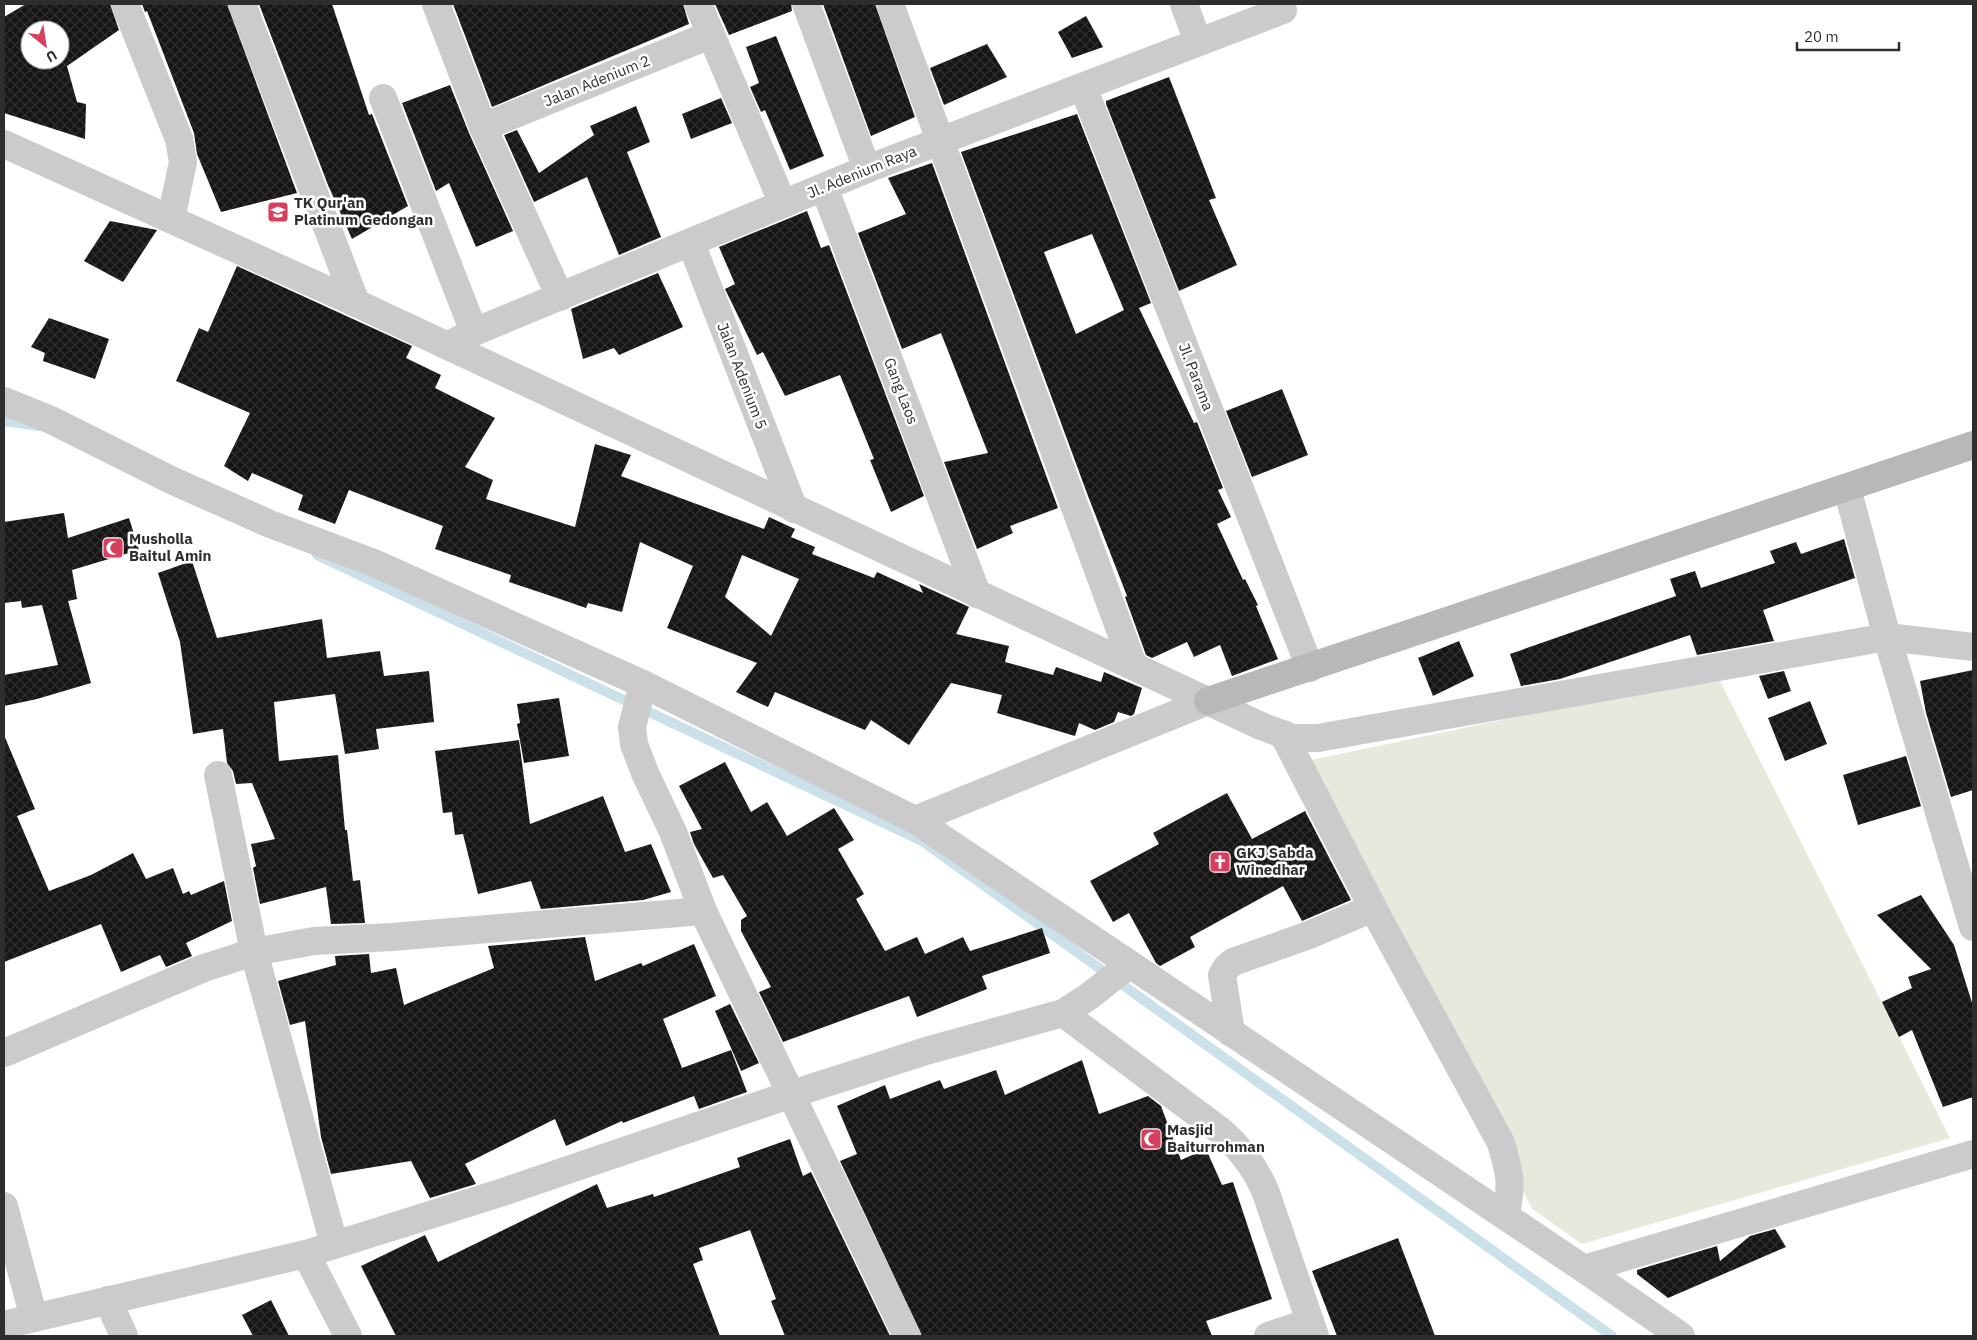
<svg xmlns="http://www.w3.org/2000/svg" width="1977" height="1340" font-family="'IBM Plex Sans',sans-serif">
	<style>
		.green { fill: #e6eadd }
		.lines { fill: none; stroke-linecap: round; stroke-linejoin: round }
		.stream { stroke: #cbe1e9; stroke-width: 10 }
		.building { fill: url(#building-cross-hatch); fill-rule: evenodd }
		.street { stroke: #cbcbcb; stroke-width: 28 }
		.secondary { stroke: #b8b8b8; stroke-width: 28 }
		.labels { text-anchor: middle; stroke-width: 5; stroke-linejoin: round; paint-order: stroke }
		.street-label { font-size: 15px; fill: #2e2e2e; stroke: #fff }
		.poi-label { font-size: 15px; font-weight: bold; fill: #2e2e2e; stroke: #fff; text-anchor: start }
	</style>
	<defs>
		<pattern id="building-cross-hatch" width="8" height="8" patternUnits="userSpaceOnUse" patternTransform="scale(1.25)"><rect width="8" height="8" fill="#151515"/><path d="M0 0l8 8M0 8l8-8" fill="none" stroke="#2f2f2f"/></pattern>
	</defs>
	<rect width="100%" height="100%" fill="#fff"/>
	<!-- green -->
	<polygon class="green" points="1717,675 1950,1138 1582,1244 1532,1209 1306,761"/>
	<g class="lines">
		<!-- stream -->
		<g class="stream">
			<polyline points="4,421 38,426"/>
			<polyline points="317,555 922,841 1612,1336"/>
		</g>
	</g>
	<!-- building -->
	<g class="building">
		<path d="M26,4H110L119,30L67,66L77,102L86,104L85,139L4,113V17ZM30,30H60V60H30Z"/>
		<polygon points="142,4 227,4 297,193 221,212 197,154 194,133 147,11 145,12"/>
		<polygon points="259,4 332,4 369,115 372,114 408,206 352,239 328,185"/>
		<polygon points="453,4 683,4 689,24 492,107"/>
		<polygon points="715,4 791,4 792,11 729,35"/>
		<polygon points="823,4 875,4 915,117 871,136"/>
		<polygon points="1086,16 1103,47 1072,58 1058,32"/>
		<polygon points="776,36 824,156 790,170 765,110 761,112 750,87 759,83 746,47"/>
		<polygon points="987,44 1007,77 944,105 930,68"/>
		<polygon points="1169,77 1216,198 1209,200 1237,265 1179,291 1106,104 1106,101"/>
		<polygon points="450,85 469,133 513,231 476,247 449,183 436,191 402,103"/>
		<polygon points="721,98 732,123 691,139 682,114"/>
		<polygon points="636,106 650,142 627,152 661,237 619,255 587,177 534,202 504,135 517,130 539,173 594,135 590,126"/>
		<path d="M1077,114L1151,303L1139,308L1194,423L1197,422L1223,488L1218,490L1231,517L1217,524L1243,580L1245,579L1258,605L1256,606L1278,659L1232,676L1220,645L1194,657L1187,642L1152,658L1146,655L1125,597L1127,596L1088,496L961,152ZM1092,234L1124,310L1076,334L1044,252Z"/>
		<polygon points="932,163 1058,508 1010,526 1013,533 977,549 944,462 988,453 941,333 902,349 858,233 906,214 888,178"/>
		<polygon points="807,211 821,248 829,245 924,496 891,512 870,460 874,459 840,375 785,396 763,352 757,355 725,289 735,284 719,247"/>
		<polygon points="110,221 157,230 123,282 84,261"/>
		<path d="M237,266L412,346L406,358L441,375L435,388L495,418L465,467L493,480L486,499L575,527L595,444L631,455L621,476L764,529L769,517L795,529L791,537L815,547L812,554L874,578L877,572L923,593L919,584L967,606L969,607L956,634L1009,646L1005,662L1053,675L1056,667L1101,682L1104,672L1142,688L1134,714L1131,716L1118,712L1114,722L1095,730L1079,723L1075,736L997,713L1002,695L951,683L909,745L871,720L865,730L775,692L768,707L736,692L757,663L667,628L693,566L640,542L622,612L588,603L586,608L560,599L509,582L511,575L435,549L443,526L349,490L335,524L298,510L303,495L252,473L248,481L224,466L250,413L176,381L199,328L208,332ZM742,555L799,579L771,636L725,597Z"/>
		<polygon points="658,273 683,327 619,355 614,348 583,359 571,309"/>
		<polygon points="49,318 109,339 95,379 43,361 45,353 31,347"/>
		<polygon points="1282,389 1308,455 1252,477 1226,411"/>
		<polygon points="64,513 68,538 129,518 139,550 72,570 77,599 68,601 91,683 37,699 4,706 4,675 58,665 42,605 22,608 21,601 4,603 4,522"/>
		<polygon points="1844,539 1855,578 1763,610 1774,641 1697,655 1690,635 1560,679 1521,686 1510,654 1676,596 1670,579 1695,571 1701,588 1775,563 1770,551 1796,542 1801,554"/>
		<polygon points="192,561 217,638 322,619 327,658 380,651 384,676 429,671 434,722 376,729 379,749 345,754 335,694 274,702 279,761 338,755 345,830 347,830 353,881 360,880 365,923 331,924 326,887 260,904 253,868 256,866 251,844 275,839 252,783 236,784 233,771 227,763 223,729 193,734 180,642 158,573"/>
		<polygon points="1459,641 1474,676 1433,696 1418,658"/>
		<polygon points="1973,670 1973,790 1951,797 1926,713 1920,681"/>
		<polygon points="1784,671 1791,691 1768,699 1759,676"/>
		<polygon points="559,698 569,756 524,763 517,724 520,723 517,704"/>
		<polygon points="1810,701 1827,744 1785,761 1768,718"/>
		<polygon points="4,735 35,809 17,816 49,891 91,875 133,853 146,879 173,868 183,894 189,891 191,895 224,881 232,921 186,943 192,956 166,967 160,955 121,972 101,924 4,962"/>
		<polygon points="519,740 530,824 603,796 625,852 651,844 671,892 643,900 541,909 531,881 478,894 463,834 455,835 452,812 443,813 435,751"/>
		<polygon points="1906,756 1921,806 1858,825 1843,775"/>
		<polygon points="725,762 751,812 767,802 787,836 834,808 854,840 838,849 864,894 856,899 885,951 917,937 925,954 963,937 970,951 1042,928 1050,953 982,976 987,989 917,1017 909,996 783,1042 759,992 771,987 741,931 741,920 747,916 723,875 713,878 694,844 690,832 702,829 679,786"/>
		<polygon points="1227,793 1252,839 1305,811 1351,900 1302,921 1283,886 1190,937 1195,947 1160,966 1156,963 1129,913 1113,922 1090,881 1159,844 1153,833"/>
		<polygon points="1921,895 1954,945 1973,1006 1973,1097 1943,1107 1912,1030 1899,1037 1882,1002 1912,988 1908,977 1931,969 1877,915"/>
		<polygon points="585,937 595,981 641,963 643,966 694,944 716,996 663,1019 682,1068 731,1050 747,1092 699,1109 694,1096 623,1123 622,1121 566,1146 555,1119 465,1164 476,1184 430,1198 411,1161 331,1174 321,1137 305,1021 290,1025 278,981 336,965 335,956 369,954 371,973 396,968 404,1005 494,968 488,946"/>
		<polygon points="730,1004 759,1063 741,1071 715,1011"/>
		<polygon points="1082,1060 1099,1114 1148,1096 1161,1106 1181,1160 1206,1149 1222,1185 1233,1182 1272,1299 1206,1321 1212,1336 922,1336 840,1161 857,1154 837,1106 885,1085 890,1099 940,1080 944,1089 996,1070 1005,1095"/>
		<polygon points="790,1139 803,1176 811,1172 890,1336 785,1336 771,1301 776,1299 750,1230 699,1248 703,1260 693,1264 720,1336 396,1336 361,1266 425,1235 438,1262 597,1184 607,1208 653,1194 654,1197 740,1167 737,1158"/>
		<polygon points="1775,1229 1786,1247 1668,1298 1637,1274 1637,1270 1717,1246 1720,1261 1750,1236"/>
		<polygon points="1398,1238 1435,1336 1337,1336 1312,1271"/>
		<polygon points="271,1300 289,1336 253,1336 242,1315"/>
	</g>
	<g class="lines">
		<!-- street -->
		<g class="street">
			<polyline points="125,4 179,139 183,162 171,219"/>
			<polyline points="242,4 356,303"/>
			<polyline points="436,4 483,127 560,297"/>
			<polyline points="698,4 783,204"/>
			<polyline points="806,4 867,169"/>
			<polyline points="890,4 1133,665"/>
			<polyline points="1184,4 1198,42"/>
			<polyline points="1083,87 1310,668"/>
			<polyline points="383,98 474,332"/>
			<polyline points="483,127 710,35"/>
			<polyline points="4,144 356,303 1261,726 1293,738 1318,738 1887,637 1973,647"/>
			<polyline points="824,187 977,594"/>
			<polyline points="691,243 794,509"/>
			<polyline points="447,346 474,332 867,169 1283,10"/>
			<polyline points="4,401 51,420 171,480 270,524 374,563 643,684 915,820 1584,1269 1681,1336"/>
			<polyline points="1847,488 1887,637 1973,927"/>
			<polyline points="643,684 632,727 634,744 645,773 673,832 703,911 907,1336"/>
			<path d="M1283,734L1373,908L1501,1143C1510,1174 1513,1184 1505,1216"/>
			<polyline points="218,775 254,952 334,1244"/>
			<polyline points="915,820 1208,701"/>
			<path d="M1063,1013L1222,1132C1242,1150 1256,1168 1266,1193L1315,1336"/>
			<polyline points="1231,1033 1222,975 1227,967 1233,962 1309,935 1373,908"/>
			<polyline points="4,1053 204,968 254,952 314,941 392,937 703,911"/>
			<polyline points="4,1206 34,1318"/>
			<polyline points="306,1254 348,1336"/>
			<polyline points="1584,1269 1973,1154"/>
			<polyline points="108,1300 124,1336"/>
			<polyline points="4,1325 306,1254 506,1191 792,1094 926,1051 1063,1013 1088,997 1129,965"/>
			<polyline points="1268,1336 1310,1322"/>
		</g>
		<!-- secondary -->
		<polyline class="secondary" points="1208,701 1973,445"/>
	</g>
	<!-- icons -->
	<defs>
		<g id="school-square" transform="scale(1.125)"><rect x="-9" y="-9" width="18" height="18" rx="4" fill="#d63f5e" stroke="#fff"/><path d="M0-5L7-2L0 1L-7-2ZM-4 1L0 2.5L4 1V4Q0 6-4 4Z" fill="#fff"/></g>
		<g id="mosque-square" transform="scale(1.125)"><rect x="-9" y="-9" width="18" height="18" rx="4" fill="#d63f5e" stroke="#fff"/><path d="M3.5-4.9A6 6 0 1 0 3.5 4.9A5 5 0 1 1 3.5-4.9Z" fill="#fff"/></g>
		<g id="church-square" transform="scale(1.125)"><rect x="-9" y="-9" width="18" height="18" rx="4" fill="#d63f5e" stroke="#fff"/><path d="M-1.2-6h2.4v3.5h3.3v2.4h-3.3V6h-2.4V-.1h-3.3v-2.4h3.3Z" fill="#fff"/></g>
	</defs>
	<g fill-rule="evenodd">
		<use href="#school-square" x="278" y="212"/>
		<use href="#mosque-square" x="113" y="548"/>
		<use href="#church-square" x="1220" y="862"/>
		<use href="#mosque-square" x="1151" y="1139"/>
	</g>
	<g class="labels">
		<!-- street labels -->
		<g class="street-label">
			<text transform="translate(597 81) rotate(-22)" y="5">Jalan Adenium 2</text>
			<text transform="translate(862 172) rotate(-22)" y="5">Jl. Adenium Raya</text>
			<text transform="translate(742 376) rotate(69)" y="5">Jalan Adenium 5</text>
			<text transform="translate(1196 377) rotate(69)" y="5">Jl. Parama</text>
			<text transform="translate(901 391) rotate(69)" y="5">Gang Laos</text>
		</g>
		<!-- poi labels -->
		<g class="poi-label">
			<text x="294" y="208">TK Qur'an<tspan x="294" dy="17">Platinum Gedongan</tspan></text>
			<text x="129" y="544">Musholla<tspan x="129" dy="17">Baitul Amin</tspan></text>
			<text x="1236" y="858">GKJ Sabda<tspan x="1236" dy="17">Winedhar</tspan></text>
			<text x="1167" y="1135">Masjid<tspan x="1167" dy="17">Baiturrohman</tspan></text>
		</g>
	</g>
	<!-- border -->
	<rect width="1977" height="1340" fill="none" stroke="#2e2e2e" stroke-width="10"/>
	<!-- north arrow -->
	<g transform="translate(45 45) rotate(150)"><circle r="24" fill="#ffffff" stroke="#ababab"/>
	<path d="M0-4L9 19L0 12L-9 19Z" fill="#d63f5e"/>
	<text y="-8" font-size="14" font-weight="bold" text-anchor="middle" fill="#2e2e2e">U</text>
	</g>
	<!-- scale -->
	<path d="M1797 42v8h102v-8" fill="none" stroke="#2e2e2e" stroke-width="2.5"/>
	<text x="1804" y="42" font-size="15" fill="#2e2e2e" stroke="#ffffff" stroke-width="4" paint-order="stroke">20 m</text>
</svg>
